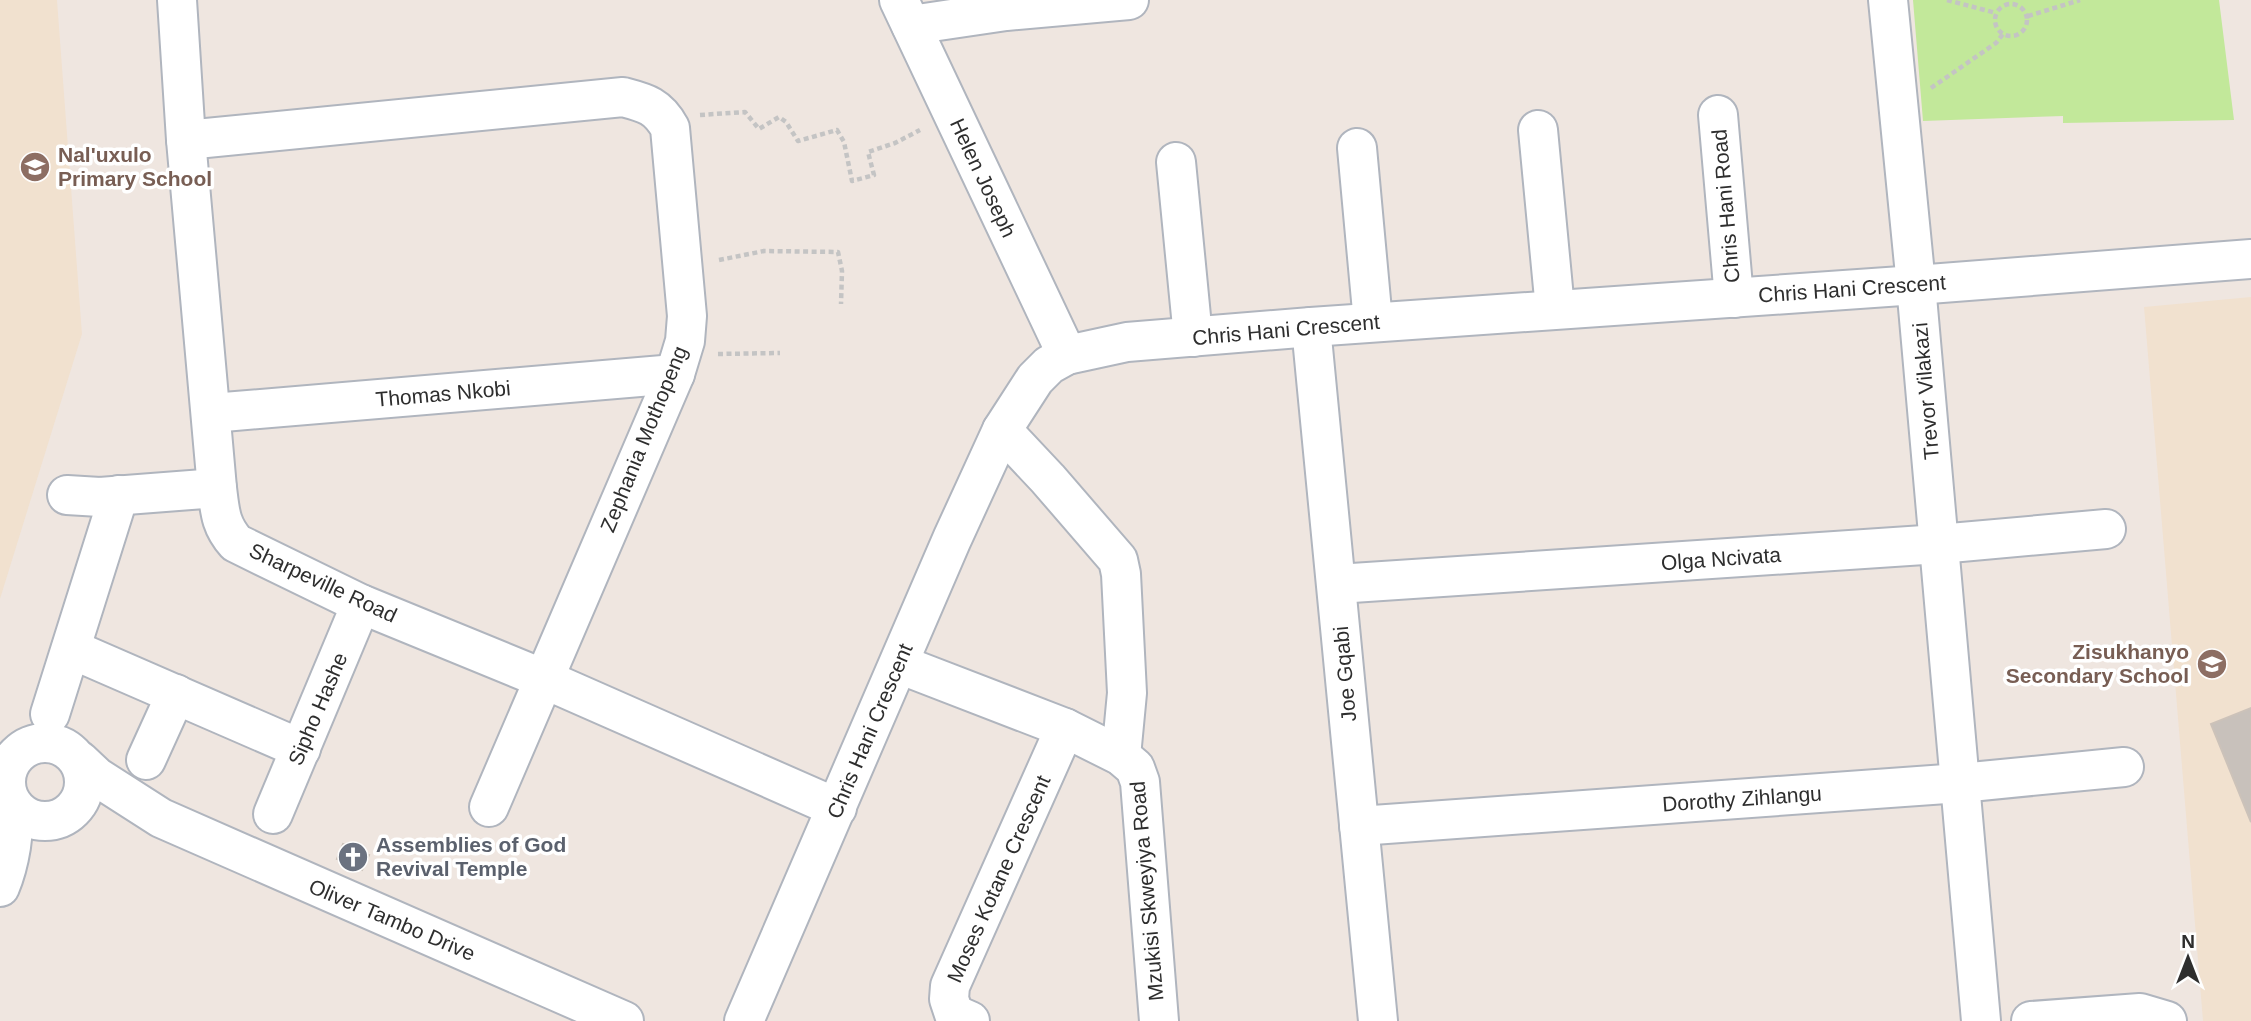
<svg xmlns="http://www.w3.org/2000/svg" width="2251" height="1021" font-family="Arial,sans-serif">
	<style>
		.education { fill: #f1e1cf }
		.green { fill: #c2e89a }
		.building { fill: #c8c1bb; stroke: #ccc2b9; stroke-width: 2 }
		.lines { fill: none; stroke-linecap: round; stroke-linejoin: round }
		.minor-casing { stroke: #b0b5be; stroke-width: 42 }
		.path { stroke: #c4c4c4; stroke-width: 4.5; stroke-dasharray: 5 3.5; stroke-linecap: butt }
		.minor { stroke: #fff; stroke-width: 38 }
		.labels { text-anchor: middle; stroke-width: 7; stroke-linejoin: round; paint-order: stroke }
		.education-label { font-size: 21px; font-weight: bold; fill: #785e54; stroke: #fff; text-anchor: start }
		.street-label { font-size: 21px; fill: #2e2e2e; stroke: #fff }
		.worship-label { font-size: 21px; font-weight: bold; fill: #5b616d; stroke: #fff; text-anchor: start }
	</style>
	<rect width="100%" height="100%" fill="#efe6e0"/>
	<!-- education -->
	<g class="education">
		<polygon points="0,0 57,0 82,334 0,599"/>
		<polygon points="2251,297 2251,1021 2203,1021 2144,307"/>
	</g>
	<!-- green -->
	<polygon class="green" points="1913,0 2219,0 2234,120 2063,123 2063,116 1923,121"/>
	<!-- building -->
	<g class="building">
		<polygon points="2251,708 2251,822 2211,724"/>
		<polygon points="343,844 369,855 362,870 337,859"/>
	</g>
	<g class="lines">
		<!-- minor casing -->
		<g class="minor-casing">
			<g id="minor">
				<path d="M177,0L186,140L217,488C220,511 220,525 236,543L361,604L544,679L837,808"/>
				<polyline points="899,0 1067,355"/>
				<polyline points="1888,0 1916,285 1981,1021"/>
				<polyline points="911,25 1006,11 1129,0"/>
				<polyline points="1718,115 1734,298"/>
				<polyline points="1538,130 1555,309"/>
				<path d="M186,140L623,97C646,103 658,106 670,128L687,316L685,341L675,374L489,807"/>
				<polyline points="1357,148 1373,322"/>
				<polyline points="1176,162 1193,337"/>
				<polyline points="1311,327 1378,1021"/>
				<polyline points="212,413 675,374"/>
				<polyline points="1002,430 1048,479 1118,560 1121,574 1127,693 1121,756"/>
				<polyline points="67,495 100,497 217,488"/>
				<polyline points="1337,584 1939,544 2106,529"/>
				<polyline points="71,649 301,749"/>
				<polyline points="899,664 1065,728 1121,756 1135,768 1140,782 1159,1021"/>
				<polyline points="50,714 119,495"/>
				<circle cx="45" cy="782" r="39"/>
				<polyline points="146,760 176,694"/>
				<polyline points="80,761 97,777 161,818 624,1021"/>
				<polyline points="273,814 361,604"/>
				<polyline points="1359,826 1960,783 2124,767"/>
				<path d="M0,887C10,863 15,831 13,806"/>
				<polyline points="744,1021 952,539 1002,430 1035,379 1049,365 1067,355 1127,342 1311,327 1916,285 2251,259"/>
				<polyline points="970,1021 954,1014 949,999 950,986 1065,728"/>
				<polyline points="2031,1021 2140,1013 2167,1021"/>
			</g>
		</g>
		<!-- path -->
		<g class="path">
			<polyline points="1947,0 1996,13"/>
			<circle cx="2011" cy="20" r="16"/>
			<polyline points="2028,16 2080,0"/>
			<polyline points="1931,88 1996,43 2003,34"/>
			<polyline points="700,115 745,112 759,129 779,117 786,122 798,141 837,130 844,142 852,181 874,175 868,152 895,143 920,130"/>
			<polyline points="719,260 764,251 838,252 842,271 841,304"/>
			<polyline points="718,354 780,353"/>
		</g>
		<!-- minor -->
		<use href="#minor" class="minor"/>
	</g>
	<!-- icons -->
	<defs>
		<g id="school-disc" transform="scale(1.575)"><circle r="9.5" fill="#8d6e63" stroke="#fff"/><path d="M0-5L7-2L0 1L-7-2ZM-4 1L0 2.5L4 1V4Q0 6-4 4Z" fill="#fff"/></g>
		<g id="church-disc" transform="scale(1.575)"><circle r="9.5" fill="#6b7280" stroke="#fff"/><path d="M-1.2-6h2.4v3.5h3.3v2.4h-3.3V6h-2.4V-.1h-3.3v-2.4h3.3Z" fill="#fff"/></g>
	</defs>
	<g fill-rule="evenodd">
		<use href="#school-disc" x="35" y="167"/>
		<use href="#school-disc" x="2212" y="664"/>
		<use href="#church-disc" x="353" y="857"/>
	</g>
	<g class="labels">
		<!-- education labels -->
		<g class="education-label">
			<text x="58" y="162">Nal'uxulo<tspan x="58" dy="24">Primary School</tspan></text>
			<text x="2189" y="659" text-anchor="end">Zisukhanyo<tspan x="2189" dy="24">Secondary School</tspan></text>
		</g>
		<!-- street labels -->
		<g class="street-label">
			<text transform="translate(983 178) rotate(65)" y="7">Helen Joseph</text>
			<text transform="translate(1726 206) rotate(-95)" y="7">Chris Hani Road</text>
			<text transform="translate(1852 289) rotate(-4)" y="7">Chris Hani Crescent</text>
			<text transform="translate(1286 330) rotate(-5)" y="7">Chris Hani Crescent</text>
			<text transform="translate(1926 391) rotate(-95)" y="7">Trevor Vilakazi</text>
			<text transform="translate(443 394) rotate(-5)" y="7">Thomas Nkobi</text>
			<text transform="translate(644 439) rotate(-68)" y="7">Zephania Mothopeng</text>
			<text transform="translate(1721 559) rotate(-4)" y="7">Olga Ncivata</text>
			<text transform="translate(323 583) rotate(25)" y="7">Sharpeville Road</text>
			<text transform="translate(1345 674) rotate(-95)" y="7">Joe Gqabi</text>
			<text transform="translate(318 709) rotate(-67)" y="7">Sipho Hashe</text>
			<text transform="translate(870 731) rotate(-67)" y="7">Chris Hani Crescent</text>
			<text transform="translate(1742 799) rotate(-4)" y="7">Dorothy Zihlangu</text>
			<text transform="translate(999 879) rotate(-66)" y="7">Moses Kotane Crescent</text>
			<text transform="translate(1147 891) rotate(-95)" y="7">Mzukisi Skweyiya Road</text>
			<text transform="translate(392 920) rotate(23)" y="7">Oliver Tambo Drive</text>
		</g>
		<!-- worship labels -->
		<g class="worship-label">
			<text x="376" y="852">Assemblies of God<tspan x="376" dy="24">Revival Temple</tspan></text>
		</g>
	</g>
	<!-- north arrow -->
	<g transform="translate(2188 958)" stroke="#ffffff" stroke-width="5" paint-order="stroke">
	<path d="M0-5L12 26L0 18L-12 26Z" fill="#2e2e2e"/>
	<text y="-10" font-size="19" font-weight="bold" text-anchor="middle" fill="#2e2e2e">N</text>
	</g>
</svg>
